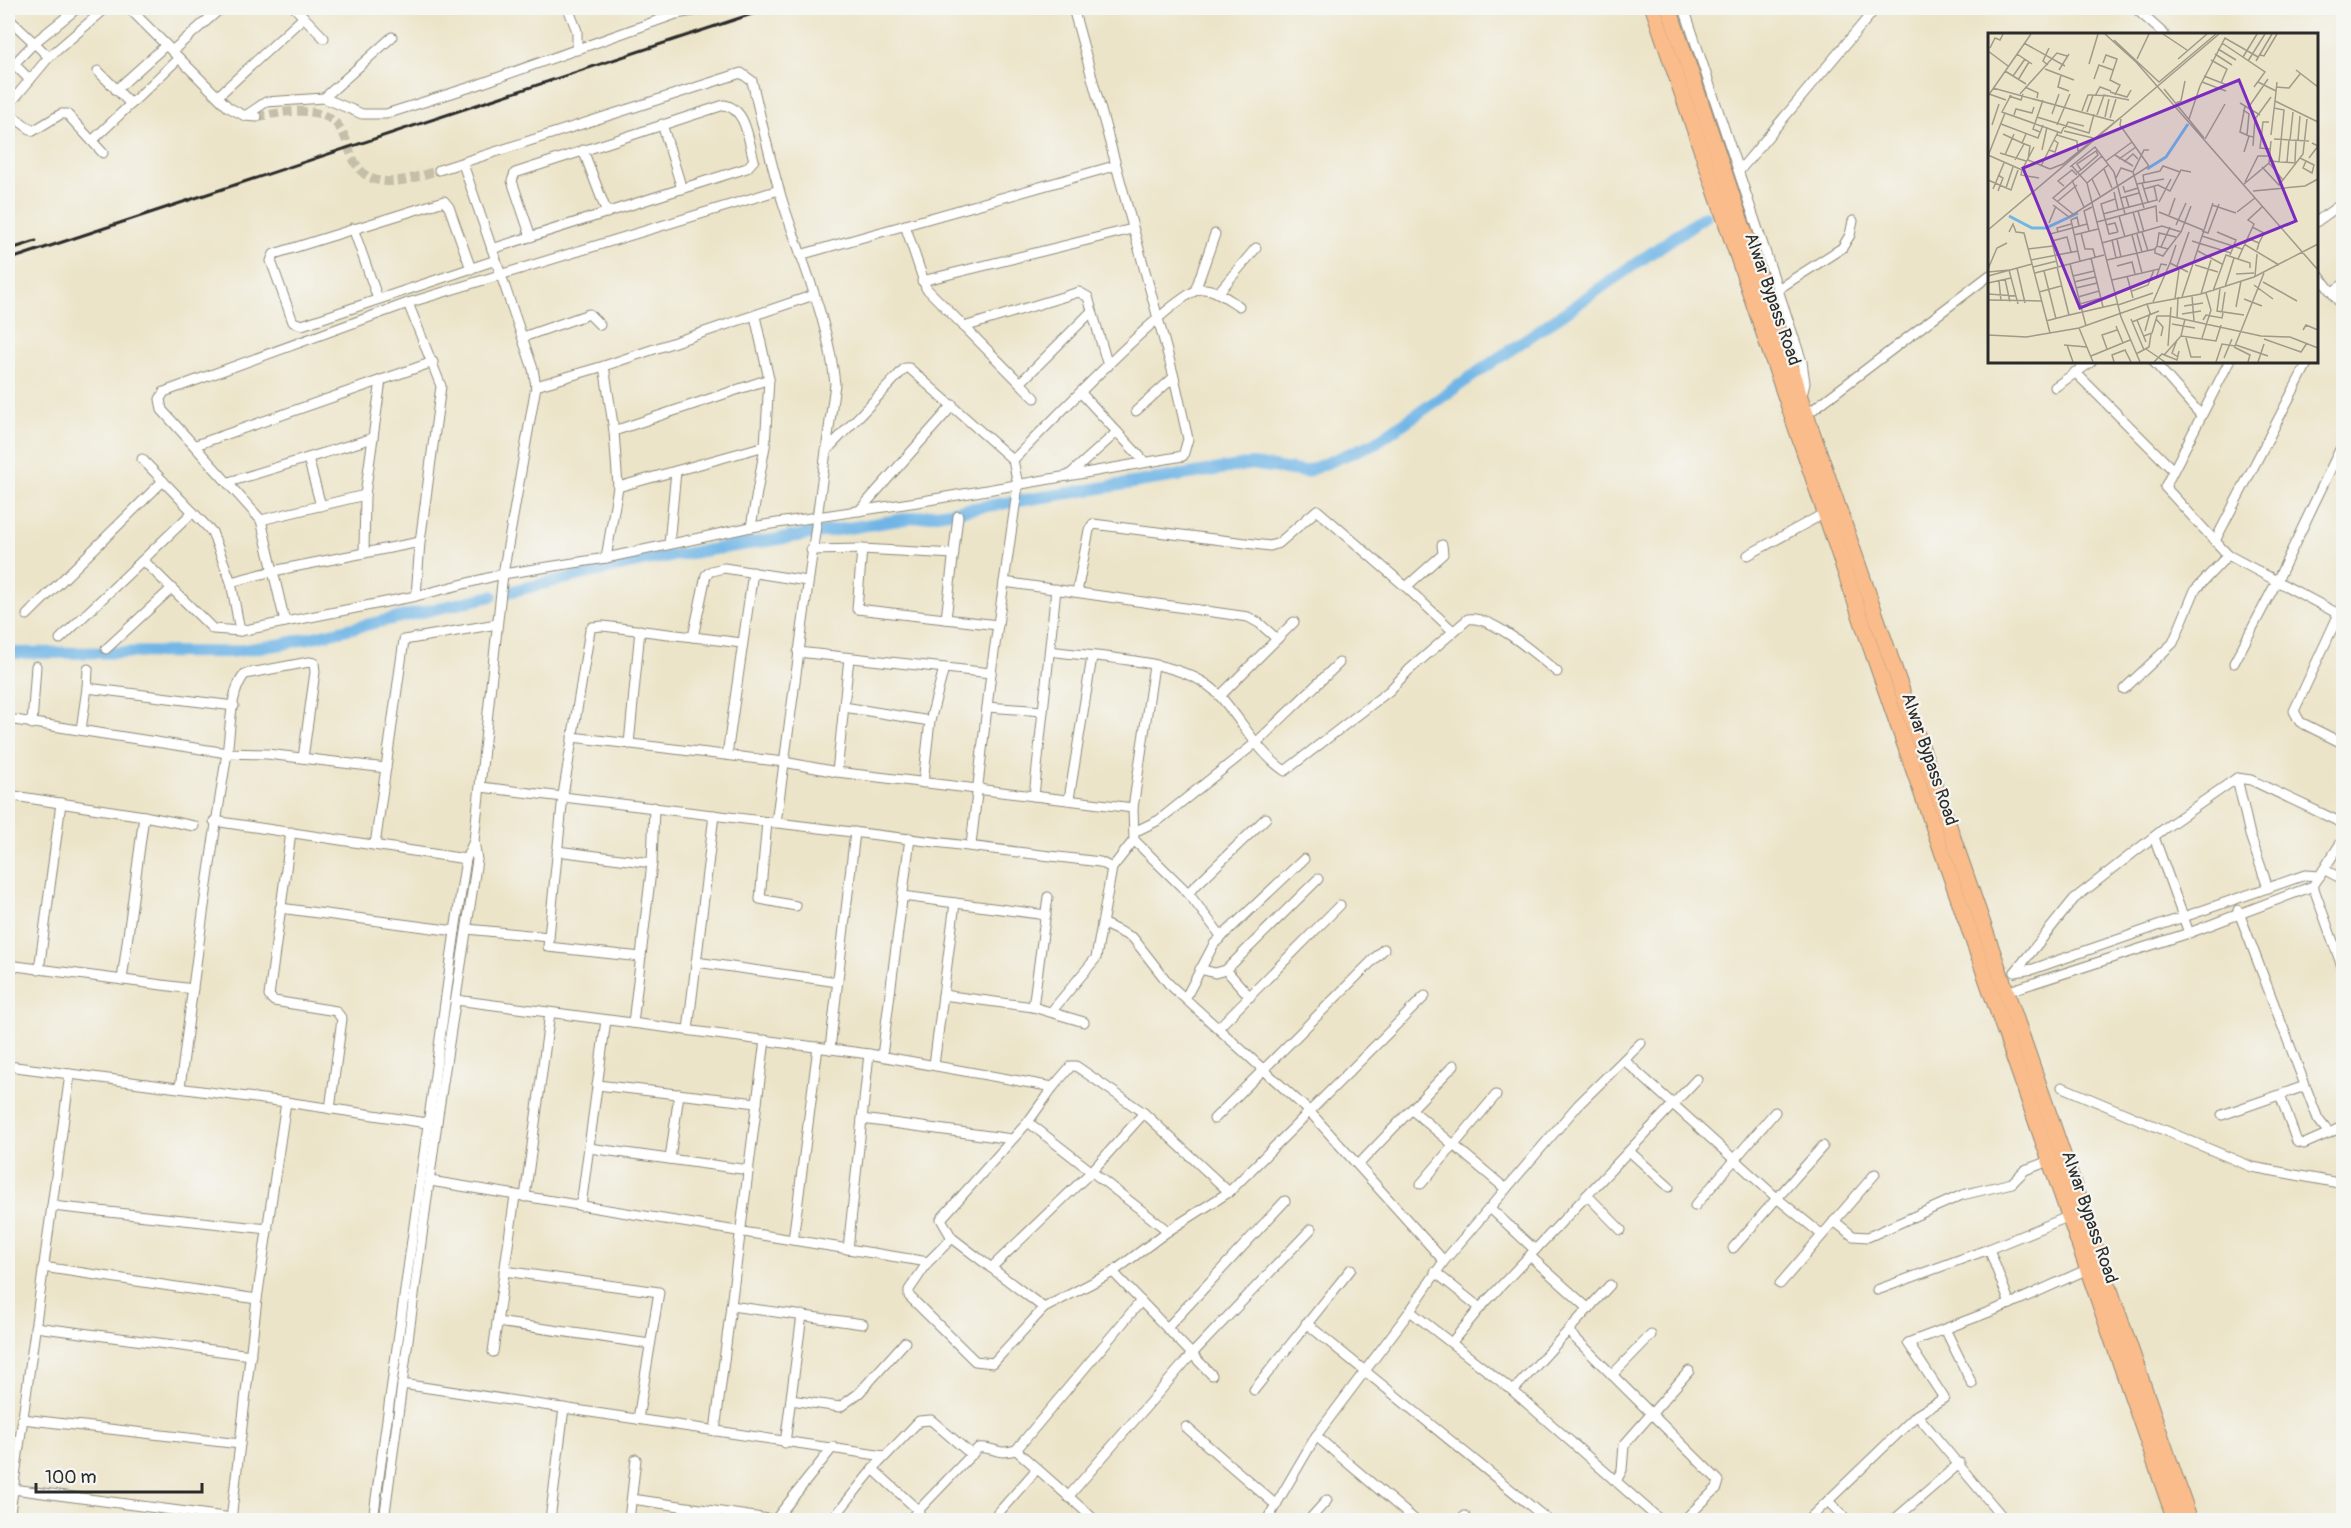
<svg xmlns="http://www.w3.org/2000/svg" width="2351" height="1528" font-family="Pangolin,sans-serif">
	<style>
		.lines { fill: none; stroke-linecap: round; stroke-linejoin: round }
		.canal { stroke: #6fb5e6; stroke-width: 12 }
		.street-tunnel { stroke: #c5bfa9; stroke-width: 9; stroke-dasharray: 9 4.5; stroke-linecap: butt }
		.street-casing { stroke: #8c887a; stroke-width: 11 }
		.primary-casing { stroke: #8c887a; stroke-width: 17 }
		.street { stroke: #fff; stroke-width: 9 }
		.primary { stroke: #f9bc8a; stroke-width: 15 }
		.rail { stroke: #2b2b2b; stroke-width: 3 }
		.labels { text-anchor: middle; stroke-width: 4.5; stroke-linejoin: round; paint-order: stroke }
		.street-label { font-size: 18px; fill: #2b2b2b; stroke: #f6f6f2 }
		.inset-river { fill: none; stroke: #6fb5e6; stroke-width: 3 }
		.inset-road { fill: none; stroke: #9f9a89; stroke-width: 1.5 }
		.view { fill: #7b2cbf; fill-opacity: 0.15; stroke: #7b2cbf; stroke-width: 3 }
		.inset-edge { fill: none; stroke: #2b2b2b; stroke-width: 3 }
	</style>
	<rect width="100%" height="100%" fill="#f6f6f2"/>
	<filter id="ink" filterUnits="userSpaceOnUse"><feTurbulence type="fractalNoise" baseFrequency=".0167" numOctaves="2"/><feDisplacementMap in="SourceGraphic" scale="12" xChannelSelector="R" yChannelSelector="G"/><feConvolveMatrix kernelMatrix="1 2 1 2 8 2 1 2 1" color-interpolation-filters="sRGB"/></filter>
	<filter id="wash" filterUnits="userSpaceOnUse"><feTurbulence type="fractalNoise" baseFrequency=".008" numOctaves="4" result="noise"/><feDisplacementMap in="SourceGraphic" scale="24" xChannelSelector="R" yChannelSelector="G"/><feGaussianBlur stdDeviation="1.35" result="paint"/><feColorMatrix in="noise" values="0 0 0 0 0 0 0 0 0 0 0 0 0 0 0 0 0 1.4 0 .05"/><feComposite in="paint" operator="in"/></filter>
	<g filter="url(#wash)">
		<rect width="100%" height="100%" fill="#ece4c8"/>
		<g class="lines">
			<!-- canal -->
			<g class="canal">
				<polyline points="508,592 646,560 1252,464 1305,472 1375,443 1705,216"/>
				<polyline points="8,653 229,652 283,644 492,596"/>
			</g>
		</g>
	</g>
	<g filter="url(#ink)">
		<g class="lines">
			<!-- street-tunnel -->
			<path class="street-tunnel" d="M257,117C287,111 333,101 346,140C350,152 355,168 367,176C388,189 418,176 439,170"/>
			<!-- street casing -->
			<g class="street-casing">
				<g id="street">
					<polyline points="129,8 228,107 245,116 257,117"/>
					<polyline points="295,8 324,38"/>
					<polyline points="568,8 577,31 577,50"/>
					<polyline points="1684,8 1802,362 1805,383 1802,396"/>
					<polyline points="2135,8 2164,34"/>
					<polyline points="8,18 49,57"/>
					<polyline points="172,51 221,8"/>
					<polyline points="14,64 34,43 75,10"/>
					<polyline points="8,71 14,64 30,80"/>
					<polyline points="98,71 131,104"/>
					<polyline points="116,90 166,45"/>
					<polyline points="218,96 304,17"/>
					<polyline points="324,98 392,37"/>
					<polyline points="8,106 49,57 106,8"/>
					<polyline points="8,113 33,131 61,114 67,114 103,153"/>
					<polyline points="245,116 266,102 324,98 362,114 386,114 477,85 676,14 711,8"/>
					<polyline points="662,124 682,189"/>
					<polyline points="92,141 179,58"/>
					<polyline points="583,150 607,213"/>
					<path d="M439,170L741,73L752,81C762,123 771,166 784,206C803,264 829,323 835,384L776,823"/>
					<polyline points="1739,171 1876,8"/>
					<polyline points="2316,222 2344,202"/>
					<polyline points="905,225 926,288 1035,398"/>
					<polyline points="353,228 378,299"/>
					<path d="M492,249L747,168L754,160C748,141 747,109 724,105L515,173L512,181L531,237"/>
					<polyline points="800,255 1114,166"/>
					<polyline points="471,269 449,207 444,201 274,254 271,261 293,322 302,325 496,260"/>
					<polyline points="2316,272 2344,308"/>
					<polyline points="922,281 1132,229"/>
					<polyline points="1778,289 1842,248 1850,235 1853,221"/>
					<polyline points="1195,291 1215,234"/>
					<polyline points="2332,292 2344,284"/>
					<polyline points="1218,293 1256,248"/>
					<polyline points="408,303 441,386 420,542 416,596"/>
					<polyline points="964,327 1079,292 1088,297 1108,366"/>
					<polyline points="523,337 589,314 600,325"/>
					<polyline points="2154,362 2200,414"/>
					<polyline points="604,366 614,431 618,487 606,558"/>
					<polyline points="2075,372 2173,470"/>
					<polyline points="1020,383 1092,311"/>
					<polyline points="536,386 604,366 814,295"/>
					<polyline points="2055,387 2091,362"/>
					<polyline points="1081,393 1145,462"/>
					<polyline points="1136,411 1174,377"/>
					<polyline points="1806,415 1990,275"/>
					<polyline points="614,431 769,379"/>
					<polyline points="196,445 433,362"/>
					<polyline points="826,451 905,368 909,368 1013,460"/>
					<polyline points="308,458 321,506"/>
					<polyline points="142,459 212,532 231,582 240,631 416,596 503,574 606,558 751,527 917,502 1183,456 1188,439 1174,377 1073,8"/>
					<polyline points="1068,476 1117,432"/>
					<polyline points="229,482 373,438"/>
					<polyline points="618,487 765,446"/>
					<polyline points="859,511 953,405"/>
					<polyline points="261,520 365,495"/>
					<polyline points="751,527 765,446 769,379 755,316"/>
					<polyline points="2215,541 2308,362"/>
					<polyline points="669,544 676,471"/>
					<polyline points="862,549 857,609 998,625"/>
					<polyline points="811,550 862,549 954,554"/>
					<polyline points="364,553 365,495 381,380"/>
					<polyline points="1748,555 1825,513"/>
					<polyline points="2228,555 2165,487 2229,362"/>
					<polyline points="143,560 213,629 240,631"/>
					<polyline points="231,582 273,571 420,542"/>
					<polyline points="1004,582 1248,617 1259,623 1277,639"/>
					<polyline points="1406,587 1443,554 1442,545"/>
					<polyline points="1077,592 1089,530 1093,524 1270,546 1279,543 1317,510 1406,587 1453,631"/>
					<polyline points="2344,603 2294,711 2300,722 2344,744"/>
					<polyline points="27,615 163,481"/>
					<polyline points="946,619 958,516"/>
					<polyline points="285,622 261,520 162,410 160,399 164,392 408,303 779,190"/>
					<polyline points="693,637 706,575 711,571 724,568 807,581"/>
					<polyline points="60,639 193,512"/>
					<polyline points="106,649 171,589"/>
					<path d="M1050,651C1098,658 1186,658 1219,695C1241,719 1258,753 1285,771L1389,691L1409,670L1468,619C1492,615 1539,657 1557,672"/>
					<polyline points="798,652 991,673"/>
					<polyline points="849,658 837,772 1133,808 1154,665"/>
					<polyline points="2234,663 2276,583 2344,441"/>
					<polyline points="87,688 88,669"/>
					<polyline points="2124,689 2173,643 2195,590 2228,555 2344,617"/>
					<polyline points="1220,696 1294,622"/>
					<polyline points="844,707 930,721 923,783"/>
					<polyline points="987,707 1043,711"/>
					<polyline points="8,719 227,753 267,754 386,768"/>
					<polyline points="930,721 944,668"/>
					<polyline points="32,724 36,666"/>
					<polyline points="81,730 87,688 234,706"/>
					<polyline points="572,737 784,762 837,772"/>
					<polyline points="629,744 640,630"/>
					<polyline points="727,755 753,572"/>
					<polyline points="2237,778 2250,835 2268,888"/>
					<polyline points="481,787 1100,862 1112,868 1096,958 1051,1012"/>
					<polyline points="8,795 144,816 122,980"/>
					<polyline points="1034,796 1056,589"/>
					<polyline points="1069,799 1092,657"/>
					<polyline points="144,816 194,826"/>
					<polyline points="214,821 466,859"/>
					<polyline points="767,822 760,899 796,906"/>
					<polyline points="1136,831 1159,820 1257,742 1339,663"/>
					<polyline points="291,832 269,996 274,1001 336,1011 342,1019 330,1109"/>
					<polyline points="2154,837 2189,933"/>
					<polyline points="1134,840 1188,893 1222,937"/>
					<polyline points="375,845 404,640 497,624"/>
					<path d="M971,845L991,673L1018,485L1013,460C1040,434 1176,289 1202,289C1215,288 1229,300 1239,306"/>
					<polyline points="557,851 652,863 633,1023"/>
					<polyline points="652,863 654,807"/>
					<polyline points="1112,868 1134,840 1133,808"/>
					<polyline points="2325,870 2344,880"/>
					<polyline points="2313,886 2344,972"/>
					<polyline points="1188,893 1266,818"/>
					<polyline points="903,896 1046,915"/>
					<polyline points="280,908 455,931"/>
					<polyline points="2238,910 2318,1119 2329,1133 2344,1126"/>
					<polyline points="1102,923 1133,938 1169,984 1309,1111 1444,1261"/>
					<polyline points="467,929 549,937"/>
					<polyline points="641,957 548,947 563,795 590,630 592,627 603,626 742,643"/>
					<polyline points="696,962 838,982"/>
					<polyline points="8,965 193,989"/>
					<polyline points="1200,969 1215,973 1226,970 1318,879"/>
					<polyline points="39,970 61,803"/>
					<polyline points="1226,970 1250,997"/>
					<polyline points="2015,972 2074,899 2165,828 2237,778 2251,780 2344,824"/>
					<polyline points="2015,972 2033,969 2305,875 2320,876"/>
					<polyline points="2006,992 2189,933 2313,886 2344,838"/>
					<polyline points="943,995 1033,1007 1084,1022"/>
					<polyline points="1186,997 1214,944 1304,859"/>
					<polyline points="456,1000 869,1054 1053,1087 1071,1066 1076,1066 1144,1113 1229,1192 1168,1231 1113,1272 1044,1308"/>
					<polyline points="1033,1007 1048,897"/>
					<polyline points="1219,1027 1340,905"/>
					<polyline points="688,1030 714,815"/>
					<polyline points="830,1049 855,832"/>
					<polyline points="882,1056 910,838"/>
					<polyline points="1624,1060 1778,1199 1821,1234"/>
					<polyline points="934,1065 955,903"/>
					<polyline points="8,1066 286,1102 427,1123"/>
					<polyline points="597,1085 757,1103"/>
					<polyline points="2062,1087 2252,1167 2344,1184"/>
					<path d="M180,1088C194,976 209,865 227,753C231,730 229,692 245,674L309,662L314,663L315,672L303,758"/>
					<polyline points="2280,1095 2297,1142 2304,1144 2329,1133"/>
					<polyline points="1412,1110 1506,1189"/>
					<polyline points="2222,1115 2305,1086"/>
					<polyline points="862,1119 1012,1139"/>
					<polyline points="1214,1119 1384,949"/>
					<polyline points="1028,1122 1053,1087"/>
					<polyline points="589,1148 749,1170"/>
					<polyline points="1629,1151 1669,1187"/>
					<polyline points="670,1159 679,1094"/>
					<polyline points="1359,1164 1454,1065"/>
					<polyline points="430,1181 928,1262 909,1290 909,1296 975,1361 993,1363 1044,1308 952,1238 928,1262"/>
					<polyline points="1421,1184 1496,1095"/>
					<polyline points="1229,1192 1425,996"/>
					<polyline points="1587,1195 1621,1230"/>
					<polyline points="525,1197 550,1013"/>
					<polyline points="52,1206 268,1229"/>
					<polyline points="581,1206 606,1020"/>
					<polyline points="1695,1206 1775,1112"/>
					<polyline points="1490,1208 1535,1250"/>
					<polyline points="1834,1221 1853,1236 1868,1237 1962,1195 2012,1183 2025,1170 2049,1161"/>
					<polyline points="952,1238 941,1219 1028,1122 1168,1231"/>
					<polyline points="793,1240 818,1047"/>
					<polyline points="1733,1248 1823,1146"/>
					<polyline points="848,1249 869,1054"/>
					<polyline points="1989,1249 2070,1216"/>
					<polyline points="1530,1256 1589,1309"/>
					<polyline points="43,1267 257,1299"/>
					<polyline points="991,1268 1092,1171 1144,1113"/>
					<polyline points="504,1271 659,1292 638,1419"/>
					<polyline points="1113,1272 1212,1375"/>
					<polyline points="1435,1272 1480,1308 1697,1079"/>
					<polyline points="1780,1284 1875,1174"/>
					<polyline points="1877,1290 1989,1249 2010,1304"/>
					<polyline points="731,1306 863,1324"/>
					<polyline points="1410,1311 1513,1391 1660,1520"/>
					<polyline points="497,1322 650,1344"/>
					<polyline points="1306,1323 1548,1520"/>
					<polyline points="35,1327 251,1355"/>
					<polyline points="1167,1328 1285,1201"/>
					<polyline points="1945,1329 1972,1384"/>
					<polyline points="1569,1332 1719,1481 1717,1488 1684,1520"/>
					<polyline points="1452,1342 1480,1308"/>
					<polyline points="493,1352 515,1196"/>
					<polyline points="1612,1375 1651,1335"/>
					<polyline points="402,1384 884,1456"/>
					<polyline points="1254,1390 1351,1269"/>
					<polyline points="1513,1391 1610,1285"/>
					<polyline points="791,1400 840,1407 859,1393 905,1342"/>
					<polyline points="1917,1415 2005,1520"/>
					<polyline points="22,1419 240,1444"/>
					<polyline points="1186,1427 1276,1505"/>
					<polyline points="715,1431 765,1040"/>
					<polyline points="1316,1436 1415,1520"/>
					<polyline points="785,1443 802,1315"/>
					<polyline points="873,1469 919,1511"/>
					<polyline points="1616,1481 1622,1470 1624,1445 1689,1371"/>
					<polyline points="13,1489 232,1518"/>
					<polyline points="1068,1497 1192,1354 1311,1229"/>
					<polyline points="632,1499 776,1520"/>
					<polyline points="1828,1501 1847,1520"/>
					<polyline points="9,1520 70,1074"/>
					<polyline points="231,1520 257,1299 286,1102"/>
					<polyline points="373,1520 455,931 466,859 474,841 503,574 536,386 533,369 463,164"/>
					<polyline points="384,1520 438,1115 477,860 474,841"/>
					<polyline points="550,1520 564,1408"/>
					<polyline points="629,1520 636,1459"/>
					<polyline points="775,1520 833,1447"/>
					<polyline points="832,1520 873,1469 919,1421 931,1420 972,1455"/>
					<path d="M909,1520L978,1448C994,1446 995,1456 1016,1450"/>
					<polyline points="992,1520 1037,1469"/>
					<polyline points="1095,1520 1016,1450 1141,1301"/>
					<polyline points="1267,1520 1316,1436 1410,1311 1444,1261 1578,1105 1641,1043"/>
					<polyline points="1309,1520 1327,1500"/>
					<polyline points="1460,1520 1465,1516"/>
					<polyline points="1808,1520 1917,1415 1944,1398 1908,1343 2010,1304 2088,1269"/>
					<polyline points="1894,1520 1960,1463"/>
				</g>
			</g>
			<!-- primary casing -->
			<g class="primary-casing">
				<g id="primary">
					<polyline points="1653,8 1870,645 2175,1520"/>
					<polyline points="1669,8 1801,400 2190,1520"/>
				</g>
			</g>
			<!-- street -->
			<use href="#street" class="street"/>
			<!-- primary -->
			<use href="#primary" class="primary"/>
			<!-- rail -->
			<g class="rail">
				<polyline points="8,250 36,241"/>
				<polyline points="8,260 770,8"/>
			</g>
		</g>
	</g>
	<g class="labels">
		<!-- street labels -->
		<g class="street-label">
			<text transform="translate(1773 299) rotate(71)" y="6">Alwar Bypass Road</text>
			<text transform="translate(1930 759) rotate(71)" y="6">Alwar Bypass Road</text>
			<text transform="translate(2090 1217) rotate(71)" y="6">Alwar Bypass Road</text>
		</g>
	</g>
	<!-- overview -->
	<g transform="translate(1988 33)">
		<rect width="330" height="330" fill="#ece4c8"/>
		<path class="inset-river" d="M159,136L178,124L200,91M21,183L44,195H58L90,180"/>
		<path class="inset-road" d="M117,1L148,29L330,237M175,1L199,17M126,7L171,49L228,1M36,10L77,33M234,10L277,39L266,54M2,15L7,5L12,7L15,1M230,16L248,27M0,18L20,33M29,21L44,31M227,21L244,32M272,22L276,23L289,1M255,24L269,1M149,26L161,1M190,26L219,1M223,27L239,36L233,50M260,28L277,1M268,28L284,1M115,30L118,22L129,26L122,47L132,52L127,62M101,31L110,1M60,32L55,28L61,15M57,36L86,47M71,37L81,21M308,37L330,54M17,38L38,51M73,42L70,54L81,58M25,43L37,26M216,43L239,52M106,46L111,32L125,37M30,47L41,29M214,49L238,58M270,49L288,58M289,49L287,68L330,89M37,54L50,60L49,65M288,54L301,55L312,41M5,55L126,88M176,56L216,105M122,59L139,64L143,57M1,61L18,67M32,61L69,20L79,23M23,62L14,79L73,100L76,94M0,63L43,1M21,63L33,67L35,61M107,63L112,54L123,58M188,70L193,68L197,48M252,70L272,82M257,73L252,99L261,103M260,75L280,46M286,75L296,77L291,129M255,77L261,81L259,102M94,78L100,62H105M99,79L105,62L122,63M64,81L71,61M26,82L28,76L44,80L46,74M109,82L116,62L141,67M49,84L101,100L106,81M117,84L121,66M122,85L128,66M201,86L212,53L237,5L270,24M281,89H275L272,115L282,116M13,91L50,105L55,92M4,92L11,71M69,92L82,61M77,95L80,89L96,93M76,98L105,105M52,99L45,96L55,67M15,101L34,110L38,101M69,102L89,108L90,118M283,102L287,68M217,106L237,71M286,106L321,108M302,107L305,79M310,107L312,83M34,110L42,113L40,127L62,136M265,113L267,86L283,64M54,117L59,94M61,117L67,119L70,110L66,107M256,119L261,103L266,104M12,120L38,128M0,122L34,137L46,114M17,122L26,101M127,122L145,133M0,123L17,80M312,125L326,132L324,140L315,135L318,128M321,125L330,113L324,110M131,126L148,114M27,127L36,111M118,128L144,109M281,128L308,130M136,129L145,121L150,126M299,129L301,107M307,129L308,107M281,130L295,147M53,133L70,99M84,133L99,150L133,284L152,329M82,134L107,114L126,139L137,181M274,134L291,152L315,121L319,86M62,136L75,131L133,84M116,136L124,155M34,137L33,142L51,145M90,139L93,137L110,122L108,118L89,131L93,137M128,145L133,135L145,139M104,146L112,163M0,147L23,157L30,137M84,147L96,174M156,149L155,142L172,138L175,133L192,139M257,149L270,123H282M99,150L120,132M154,150L160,169M149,151L176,146M256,151L281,130L283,108M76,153L70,148L84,137L89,142M135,153L137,159L150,155M18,155L25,134M5,156L16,130M156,156L170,152L182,158L193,137L203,139M10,158L15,145L10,142M265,158L317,153L330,146M126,159L130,177M138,164L141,174L169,167L166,153M133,165L151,160M127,166L113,171L121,201L130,199M70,168L89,152M171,169L183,146M65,172L81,184L161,133L132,92L133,86M224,172L248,180M156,175L145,139L156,117H161M150,178L156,199M145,179L151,200M171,179L215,197M249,179L267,165M85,181L65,165L114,123M115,181L141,174M181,182L187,165M131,183L137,204M109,189L168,173L169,189M61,190L68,173M118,192L127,190L130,199M188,192L198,170M91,193L89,184L83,187L92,228M264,194L276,200L271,210M0,197L231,1M101,198L96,178L104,174M214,198L220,200L231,171M21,199L25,191L28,199L36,200L62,300M70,199L69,195L83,191M154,199L160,218M193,199L203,173M229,199L248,207L242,222M93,200L97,216H105L107,224M149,201L154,219M86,202L110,196M144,202L154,240M214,203L254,216M259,205L271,210L269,217M129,206L133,224M124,207L128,225M64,208L79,204L83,219M204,208L243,220M114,210L174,193L193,199L180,216M256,211L291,232M188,212L182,230L200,239M169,213L171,200L188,204M173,214L182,194M40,216L65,213M210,218L234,231M103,225L115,274M250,226L266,191L260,187L274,174M43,227L90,218M119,227L167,216V220L175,223L180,216L169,213L167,216M82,231L98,293M207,232L230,239M129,233L144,229L147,241M189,233L201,199M45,234L69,228M69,234L81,282L129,271M70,234L62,201L99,191M29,235L37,270M0,236L9,215L19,210M56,238L68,286M0,239L21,237L30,271M47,240L116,222M248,241L266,240M0,243L44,231M85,243L106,238M139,243L145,265M267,243L269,221M168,245L173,231L179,232M17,246L22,269M124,247L171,236M11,248L13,268M86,249L107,244M275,249L309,268M0,250L23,245M266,252L285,266M237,254L246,225M88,255L109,250M232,256L229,278L256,282M144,258L160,252L166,237M225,258L238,222L262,230V235M51,259L73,253M0,261L28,263M213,261L223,227M204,263L206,288M90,264L111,258M194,264L225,170M187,265L191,237M256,266L274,273M0,267L53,268M165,269L182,230M92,271L113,265M130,272L165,260M196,273L215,270M248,274L253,248M234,279L237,259M194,281L213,278M189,285L190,264M143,286L156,317M168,286L175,294L173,303M149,287L158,309M215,287L218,282L234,285L235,280M58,288L81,282M144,289L171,278M184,291L207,295M128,293L135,310M91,295L105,329M315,297L318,292L330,297M157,298L162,280L159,271M0,302L38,304L91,295L159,271L213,261L266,244L330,211M156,303L164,300L169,283H181L273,303L302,304L330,315M193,303L228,308L233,292M198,305L203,324H213M214,305L223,277L218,260M276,306L313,319L319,310M189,307L184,320L190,324M76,312L99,314M79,312L85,329M248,312L280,323M180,313L183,274M246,314L262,322L260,329M119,316L114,302L129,297M158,316L177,329M148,321L161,314L163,301M176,322L193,303L197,286M103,323L142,307M236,325L244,306M126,329L124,322L137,317L143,329M166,329L174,321L189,327L191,318M228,329L234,311L247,313L276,240M270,329L276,311"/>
		<path class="view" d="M251,47L308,188L92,275L35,135Z"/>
		<rect width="330" height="330" class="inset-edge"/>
	</g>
	<!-- margin -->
	<rect width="2351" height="1528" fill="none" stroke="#f6f6f2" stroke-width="30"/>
	<!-- scale -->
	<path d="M36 1483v9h166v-9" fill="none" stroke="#2b2b2b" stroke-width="3"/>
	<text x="45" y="1483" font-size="18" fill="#2b2b2b" stroke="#f6f6f2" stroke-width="4.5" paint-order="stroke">100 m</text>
</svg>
